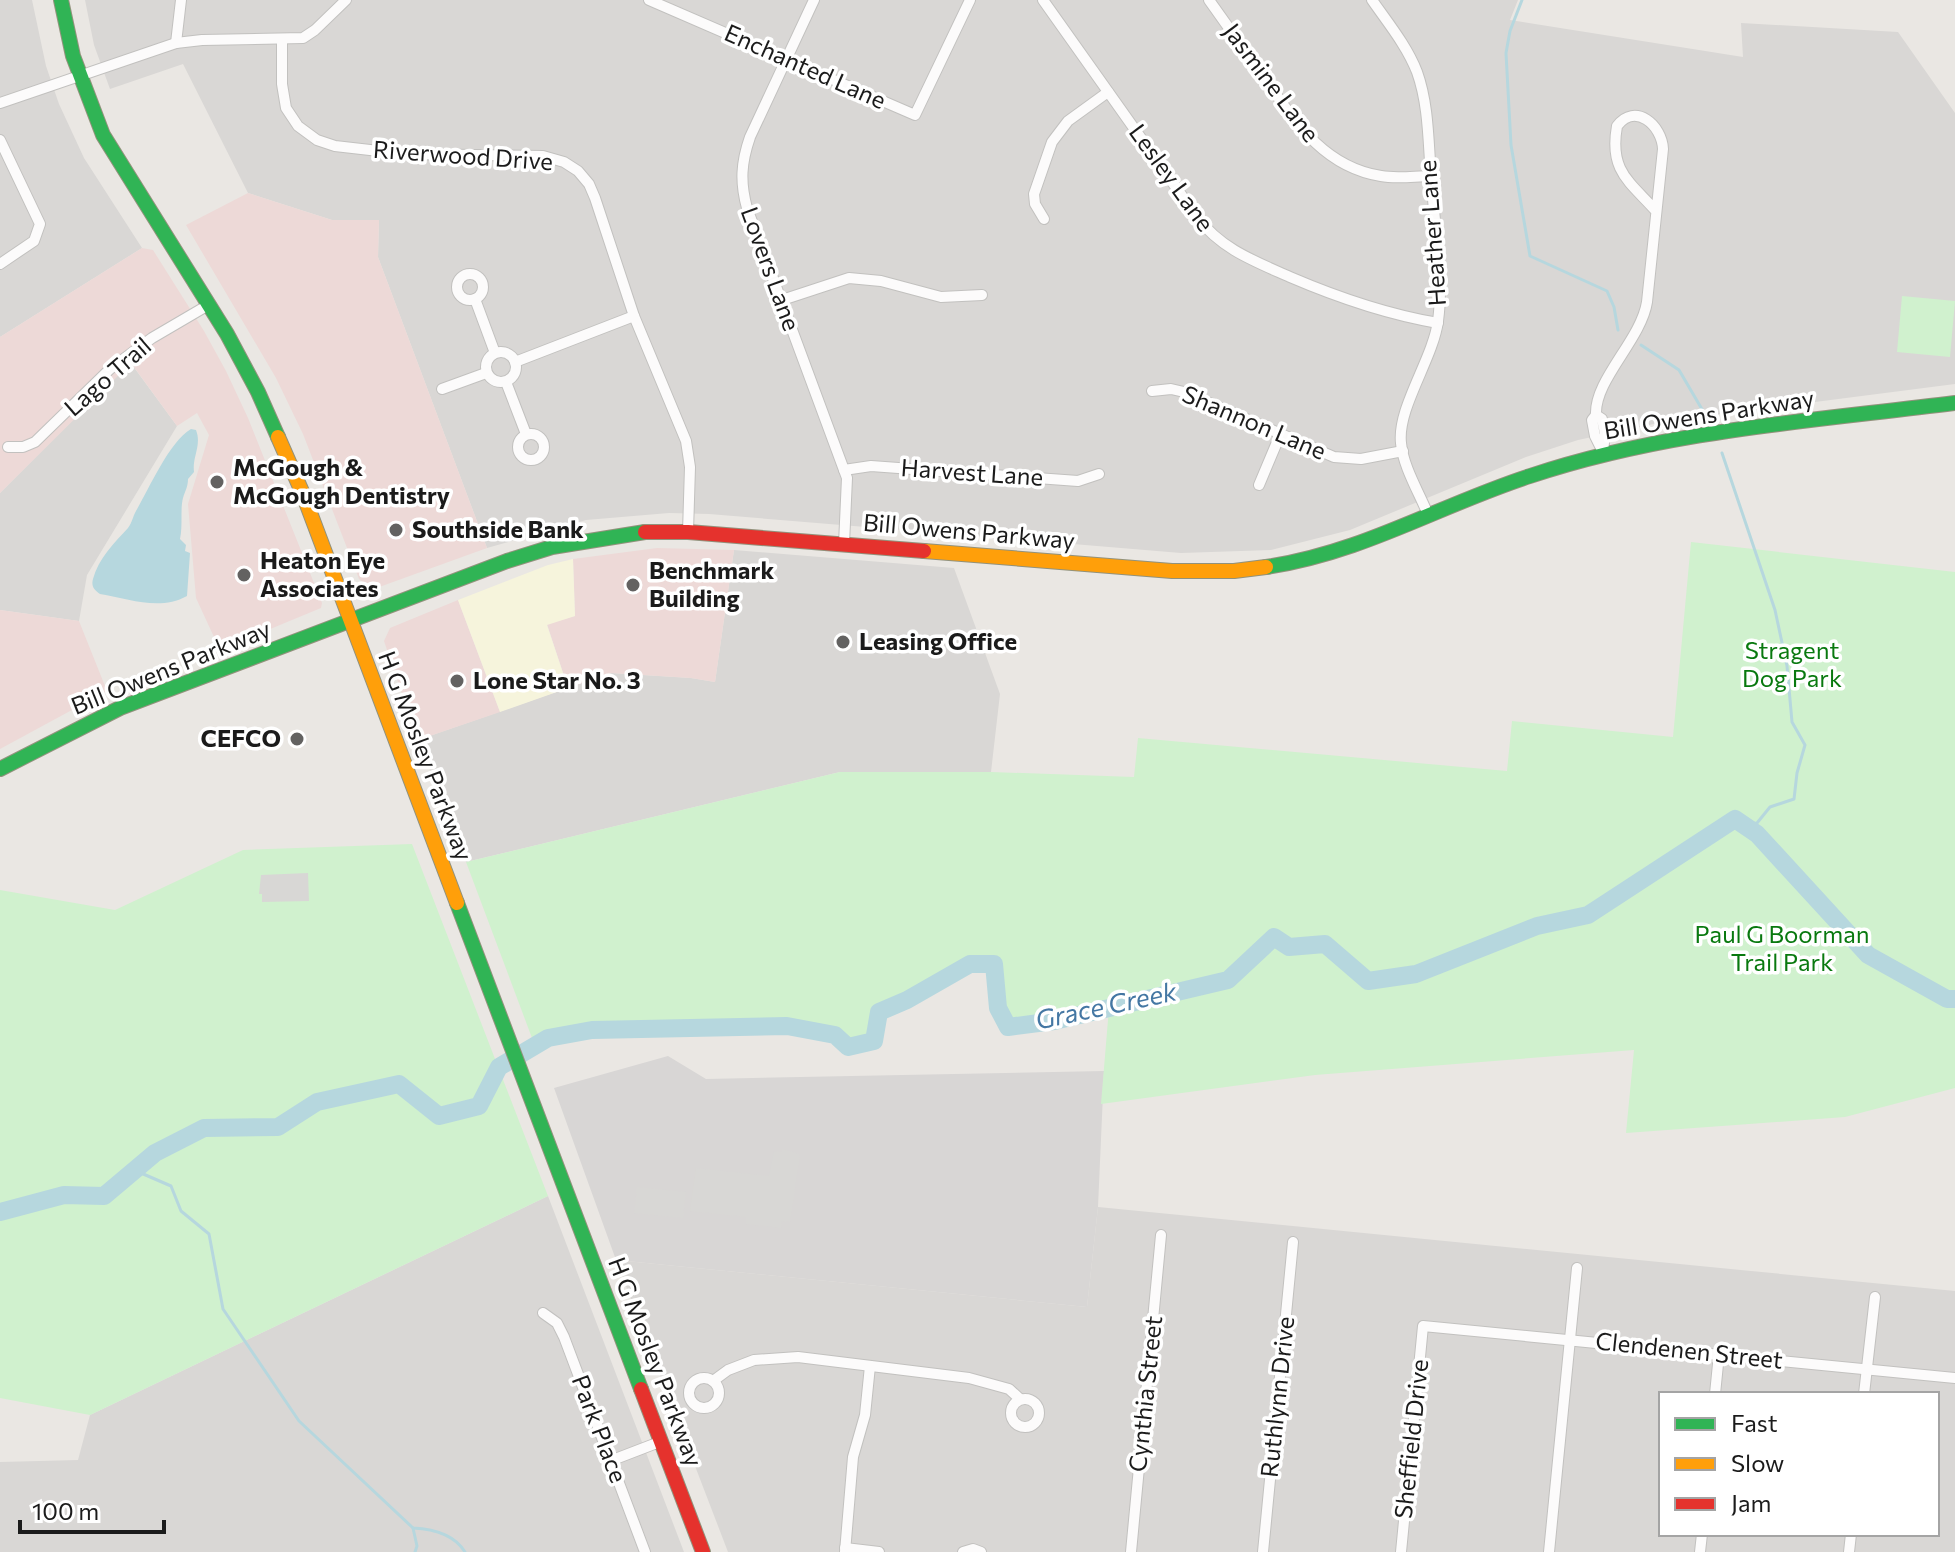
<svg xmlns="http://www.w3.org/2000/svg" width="1955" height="1552" font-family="Commissioner,sans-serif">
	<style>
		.residential { fill: #d9d7d5; fill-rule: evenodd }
		.commercial { fill: #edd9d7 }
		.education { fill: #f6f4dc }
		.religious { fill: #d8d6d5 }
		.park { fill: #d0f1ce }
		.parking { fill: #d8d7d5 }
		.water { fill: #b6d7de }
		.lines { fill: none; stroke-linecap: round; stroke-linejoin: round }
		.stream { stroke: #b6d7de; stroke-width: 3 }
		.river { stroke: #b6d7de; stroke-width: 18 }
		.street-casing { stroke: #c2c1bf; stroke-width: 12 }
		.fast-casing { stroke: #92927c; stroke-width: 16 }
		.slow-casing { stroke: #92927c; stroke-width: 16 }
		.jam-casing { stroke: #92927c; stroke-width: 16 }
		.street { stroke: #fcfbfb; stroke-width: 10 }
		.fast { stroke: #30b455; stroke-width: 14 }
		.slow { stroke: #ff9f0a; stroke-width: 14 }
		.jam { stroke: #e5322d; stroke-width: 14 }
		.poi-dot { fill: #636261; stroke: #fff; stroke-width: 3 }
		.labels { text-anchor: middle; stroke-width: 7; stroke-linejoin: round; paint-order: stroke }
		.street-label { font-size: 24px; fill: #1b1b1b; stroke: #fff }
		.poi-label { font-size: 24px; font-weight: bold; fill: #1b1b1b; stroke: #fff; text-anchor: start }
		.park-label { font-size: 24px; fill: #09790f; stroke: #fff }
		.water-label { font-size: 26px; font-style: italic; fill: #4477a3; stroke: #fff }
	</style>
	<rect width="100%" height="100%" fill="#eae7e3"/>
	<!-- residential -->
	<g class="residential">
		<polygon points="0,0 32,0 46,66 59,104 84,158 142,248 0,337"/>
		<polygon points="85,0 1518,0 1510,20 1743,57 1741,23 1898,32 1955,113 1955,384 1668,421 1578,440 1526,457 1350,530 1271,550 1181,553 709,514 669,513 586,520 487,548 378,257 379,221 332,220 248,193 183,64 110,89 94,45"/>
		<polygon points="130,362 177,426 87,575 79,621 0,610 0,493"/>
		<polygon points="734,550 954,568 1000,694 991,772 840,772 466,862 418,740 611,673 691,678 715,682"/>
		<polygon points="548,1196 684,1552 0,1552 0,1462 78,1460 90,1415"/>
		<path d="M1098,1207L1955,1291V1552H728L616,1260L1087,1307ZM1661,1394H1937V1534H1661Z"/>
	</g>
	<!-- commercial -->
	<g class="commercial">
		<polygon points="248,193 332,220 379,220 378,257 487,548 371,590 359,579 303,434 276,378 186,225"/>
		<polygon points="142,248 153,250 204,331 226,371 248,418 322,603 321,608 220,650 196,598 188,504 209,435 197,413 177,426 131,363 0,493 0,337"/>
		<polygon points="657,548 734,550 715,682 691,678 611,673 568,688 547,624 575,616 573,559"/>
		<polygon points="458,600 500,712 418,740 384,641 390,628"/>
		<polygon points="0,610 79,621 107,691 0,749"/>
	</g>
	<!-- education -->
	<polygon class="education" points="573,559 575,616 547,625 568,688 500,712 458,600 548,565"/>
	<!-- religious -->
	<polygon class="religious" points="668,1056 706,1079 1104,1071 1098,1207 1087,1307 616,1260 554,1088"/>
	<!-- park -->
	<g class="park">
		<polygon points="1902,296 1955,301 1950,357 1897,352"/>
		<polygon points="1691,542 1955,572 1955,1088 1845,1117 1626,1133 1634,1050 1315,1075 1101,1104 1109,1008 1054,1021 1008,1027 998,1008 993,964 970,964 907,1000 879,1012 874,1041 848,1047 835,1035 787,1026 592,1030 548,1038 535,1046 466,862 840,772 991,772 1134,777 1138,738 1507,771 1512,721 1673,737"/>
		<polygon points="412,844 548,1196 90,1415 0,1398 0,890 115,910 243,850"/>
	</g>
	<!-- parking -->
	<g class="parking">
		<polygon points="308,873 309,901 262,902 262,894 259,894 261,875"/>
		<polygon points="782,1149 800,1154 790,1222 782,1221 781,1228 746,1224 746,1217 690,1211 696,1168 769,1176 774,1151 781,1152"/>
		<polygon points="637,1187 686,1192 683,1218 634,1213"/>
	</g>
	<!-- water -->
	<path class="water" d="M191,429L196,430C202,445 192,457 194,472L188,479C188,487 185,491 183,498C180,509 183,525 180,539L186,545L185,551L190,553L187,596C160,611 129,599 100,594C94,590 91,586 93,579C98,559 115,542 128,528C132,523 133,516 136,511C149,489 169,442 191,429Z"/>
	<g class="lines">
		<!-- stream -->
		<g class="stream">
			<polyline points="1522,0 1510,31 1506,53 1511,145 1530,256 1607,291 1614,307 1618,330"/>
			<polyline points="1641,345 1679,370 1703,411"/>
			<polyline points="1722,453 1775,610 1787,666 1792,722 1805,745 1797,773 1794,799 1770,807 1757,823 1744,825"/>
			<path d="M134,1170L171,1186L181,1211L209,1234L223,1309L299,1421L413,1528C433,1529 454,1534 465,1552"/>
			<polyline points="413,1528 417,1546 415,1552"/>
		</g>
		<!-- river -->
		<polyline class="river" points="0,1212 64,1195 104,1196 155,1153 204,1128 278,1127 317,1102 399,1084 439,1116 479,1106 499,1067 548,1038 592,1030 787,1026 835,1035 848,1047 874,1041 879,1012 907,1000 970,964 994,964 998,1008 1008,1027 1054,1021 1228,980 1274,937 1289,947 1325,944 1368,981 1416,974 1537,926 1588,915 1735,819 1757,834 1868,955 1947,999 1955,999"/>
		<!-- street casing -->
		<g class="street-casing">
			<g id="street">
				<polyline points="649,0 915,115 970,0"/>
				<path d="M814,0L750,137C741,163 740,182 747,208L847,478L844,544"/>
				<path d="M1043,0L1197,217C1221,249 1254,261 1290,277C1339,298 1385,314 1438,323"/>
				<path d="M1209,0C1227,25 1245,51 1263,76C1294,120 1323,167 1381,176C1397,179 1415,176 1431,176"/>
				<path d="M1372,0C1388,23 1407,46 1417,72C1430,108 1428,150 1432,187C1435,231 1444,277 1438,321C1433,359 1397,408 1401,443C1403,467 1420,494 1429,517"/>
				<polyline points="282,40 282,84 286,108 298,126 317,140 335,146 405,154 543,156 564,162 578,171 589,184 595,198 634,316 686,441 690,467 688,532"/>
				<polyline points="176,43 181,0"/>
				<polyline points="0,103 176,43 202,40 303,38 315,30 346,0"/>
				<polyline points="0,140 40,224 34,241 0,264"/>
				<polyline points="1044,219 1035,204 1034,194 1052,142 1068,121 1108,92"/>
				<circle cx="470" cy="287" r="13"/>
				<polyline points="475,299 495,353"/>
				<polyline points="782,300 849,278 881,281 941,297 982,295"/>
				<circle cx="501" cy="367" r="15"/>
				<polyline points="515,362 634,316"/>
				<polyline points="506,382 526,434"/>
				<polyline points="442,389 486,373"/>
				<polyline points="1152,391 1171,389 1184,392 1334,457 1361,459 1403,451"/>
				<path d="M1596,415C1594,380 1641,340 1647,302L1663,149C1662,125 1635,102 1617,126C1609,171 1629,181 1656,211"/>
				<polygon points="1596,415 1602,419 1605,433 1603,452 1595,436 1592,420"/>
				<circle cx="531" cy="447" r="13"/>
				<polyline points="8,447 23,447 35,442 110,369 152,338 210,304"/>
				<polyline points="844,470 871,466 1078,481 1099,474"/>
				<polyline points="1259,485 1280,435"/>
				<polyline points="543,1313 557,1323 564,1337 645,1552"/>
				<circle cx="704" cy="1393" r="15"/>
				<polyline points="713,1381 728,1370 754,1360 798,1357 969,1378 1009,1389 1020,1399"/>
				<polyline points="1715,1394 1719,1354"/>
				<polyline points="1864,1394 1875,1297"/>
				<circle cx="1025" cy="1413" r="14"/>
				<polyline points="610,1461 662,1441"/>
				<polyline points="845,1548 879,1552"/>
				<polyline points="845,1552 853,1457 865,1415 870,1366"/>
				<polyline points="963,1552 973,1549 981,1552"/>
				<polyline points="1131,1552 1161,1235"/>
				<polyline points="1263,1552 1293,1242"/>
				<polyline points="1401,1552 1423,1326 1955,1378"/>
				<polyline points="1549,1552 1577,1268"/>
				<polyline points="1700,1552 1702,1534"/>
				<polyline points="1849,1552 1851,1534"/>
			</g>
		</g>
		<!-- fast casing -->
		<g class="fast-casing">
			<g id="fast">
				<polyline points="61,0 73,56 103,135 227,334 258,392 278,437"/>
				<path d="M1266,567C1362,553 1440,505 1530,476C1667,430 1813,421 1955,403"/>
				<polyline points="0,769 120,708 507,561 552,547 645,532"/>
				<polyline points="457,903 641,1389"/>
			</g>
		</g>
		<!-- slow casing -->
		<g class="slow-casing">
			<g id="slow">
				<polyline points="278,437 303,494 457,903"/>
				<polyline points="924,551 1172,571 1234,571 1266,567"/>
			</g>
		</g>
		<!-- jam casing -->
		<g class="jam-casing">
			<g id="jam">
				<polyline points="645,532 688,532 924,551"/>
				<polyline points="641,1389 703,1552"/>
			</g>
		</g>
		<!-- street -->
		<use href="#street" class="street"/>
		<!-- fast -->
		<use href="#fast" class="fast"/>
		<!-- slow -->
		<use href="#slow" class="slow"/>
		<!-- jam -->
		<use href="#jam" class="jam"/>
	</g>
	<!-- markers -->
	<g class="poi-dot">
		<circle cx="217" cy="482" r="8"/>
		<circle cx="396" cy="530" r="8"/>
		<circle cx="244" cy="575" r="8"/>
		<circle cx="633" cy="585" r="8"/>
		<circle cx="843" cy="642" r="8"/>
		<circle cx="457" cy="681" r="8"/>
		<circle cx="297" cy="739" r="8"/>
	</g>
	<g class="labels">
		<!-- street labels -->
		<g class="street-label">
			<text transform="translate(805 67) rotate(24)" y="8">Enchanted Lane</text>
			<text transform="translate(1271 83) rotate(53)" y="8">Jasmine Lane</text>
			<text transform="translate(463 156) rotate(4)" y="8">Riverwood Drive</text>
			<text transform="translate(1171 178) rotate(54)" y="8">Lesley Lane</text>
			<text transform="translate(1433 233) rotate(-94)" y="8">Heather Lane</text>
			<text transform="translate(770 269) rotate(70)" y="8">Lovers Lane</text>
			<text transform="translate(108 377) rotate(-41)" y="8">Lago Trail</text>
			<text transform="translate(1709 415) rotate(-9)" y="8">Bill Owens Parkway</text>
			<text transform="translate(1254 423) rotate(23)" y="8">Shannon Lane</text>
			<text transform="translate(972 473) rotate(4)" y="8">Harvest Lane</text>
			<text transform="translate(969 532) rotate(5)" y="8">Bill Owens Parkway</text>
			<text transform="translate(171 668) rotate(-22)" y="8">Bill Owens Parkway</text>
			<text transform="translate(425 756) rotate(69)" y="8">H G Mosley Parkway</text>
			<text transform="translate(1689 1351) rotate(6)" y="8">Clendenen Street</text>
			<text transform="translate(655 1362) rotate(69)" y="8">H G Mosley Parkway</text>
			<text transform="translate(1146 1394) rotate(-84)" y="8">Cynthia Street</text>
			<text transform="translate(1278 1397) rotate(-84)" y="8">Ruthlynn Drive</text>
			<text transform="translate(599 1429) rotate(69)" y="8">Park Place</text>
			<text transform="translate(1412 1439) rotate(-84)" y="8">Sheffield Drive</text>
		</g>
		<!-- poi labels -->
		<g class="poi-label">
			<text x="233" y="476">McGough &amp;<tspan x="233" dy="28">McGough Dentistry</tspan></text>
			<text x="412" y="538">Southside Bank</text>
			<text x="260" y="569">Heaton Eye<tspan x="260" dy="28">Associates</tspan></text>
			<text x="649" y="579">Benchmark<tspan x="649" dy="28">Building</tspan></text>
			<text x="859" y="650">Leasing Office</text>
			<text x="473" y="689">Lone Star No. 3</text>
			<text x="281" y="747" text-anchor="end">CEFCO</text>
		</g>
		<!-- park labels -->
		<g class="park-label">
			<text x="1792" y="659">Stragent<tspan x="1792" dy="28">Dog Park</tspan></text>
			<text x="1782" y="943">Paul G Boorman<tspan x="1782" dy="28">Trail Park</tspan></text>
		</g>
		<!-- water labels -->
		<g class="water-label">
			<text transform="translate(1106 1006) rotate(-12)" y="9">Grace Creek</text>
		</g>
	</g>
	<!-- legend -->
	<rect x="1659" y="1392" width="280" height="144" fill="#ffffff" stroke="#a4a4a4" stroke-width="2"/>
	<rect x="1675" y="1418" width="40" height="12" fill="#30b455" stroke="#a4a4a4" stroke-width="2"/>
	<text x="1731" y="1432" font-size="24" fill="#1b1b1b">Fast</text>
	<rect x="1675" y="1458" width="40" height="12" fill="#ff9f0a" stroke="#a4a4a4" stroke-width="2"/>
	<text x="1731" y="1472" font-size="24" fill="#1b1b1b">Slow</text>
	<rect x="1675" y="1498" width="40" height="12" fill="#e5322d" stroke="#a4a4a4" stroke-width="2"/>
	<text x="1731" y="1512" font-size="24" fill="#1b1b1b">Jam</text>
	<!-- scale -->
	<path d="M20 1520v12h144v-12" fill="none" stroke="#1b1b1b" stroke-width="4"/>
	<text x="32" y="1520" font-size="24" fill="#1b1b1b" stroke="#ffffff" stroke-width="6" paint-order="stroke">100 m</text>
</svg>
